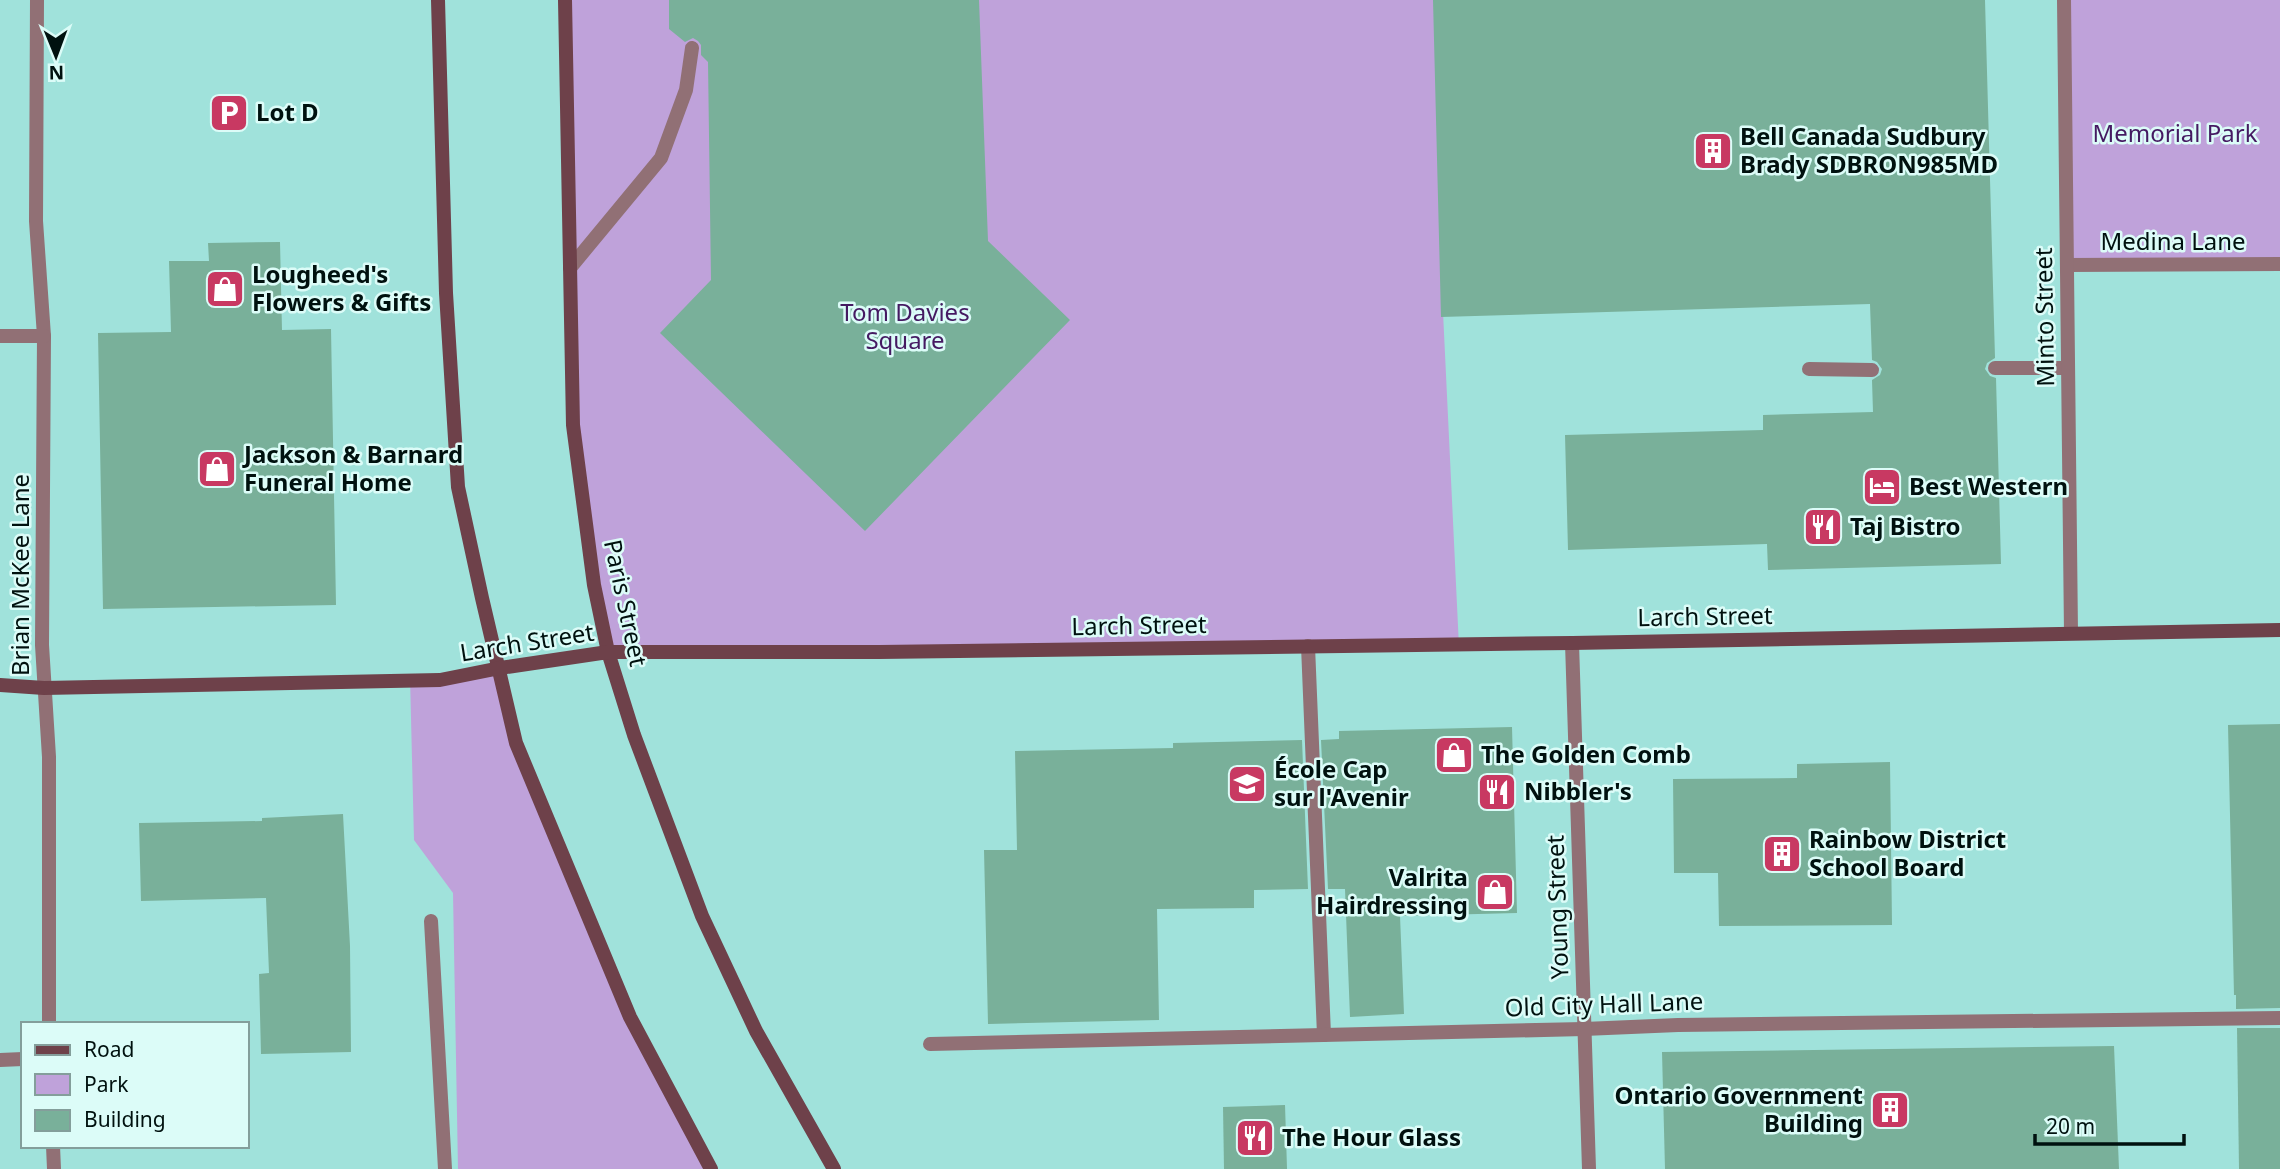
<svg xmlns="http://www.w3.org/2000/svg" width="2280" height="1169" font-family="'Noto Sans',sans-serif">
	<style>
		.green { fill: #bfa2da }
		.building { fill: #79b09a }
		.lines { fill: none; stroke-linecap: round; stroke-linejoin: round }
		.lane { stroke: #917075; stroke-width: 14 }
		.street { stroke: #917075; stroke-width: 14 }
		.secondary { stroke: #6e414a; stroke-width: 14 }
		.labels { text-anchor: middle; stroke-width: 5; stroke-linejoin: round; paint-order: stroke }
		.poi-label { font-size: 24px; font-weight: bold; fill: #00110f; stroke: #dcfcf8; text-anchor: start }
		.park-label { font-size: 24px; fill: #451a62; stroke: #dcfcf8 }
		.street-label { font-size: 24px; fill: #00110f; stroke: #dcfcf8 }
	</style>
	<rect width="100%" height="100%" fill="#a0e2db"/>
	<!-- green -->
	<g class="green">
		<polygon points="570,0 1437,0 1443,312 1459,647 614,656 599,579 579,424"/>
		<polygon points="2068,0 2280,0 2280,268 2071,269"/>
		<polygon points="496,666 511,739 706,1169 458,1169 453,893 414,840 410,677"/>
	</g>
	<!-- building -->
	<g class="building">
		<polygon points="669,0 979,0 988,241 1070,320 865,531 660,333 711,280 708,62 701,55 701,45 698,41 693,38 685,42 669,29"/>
		<polygon points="1433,0 1985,0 1995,358 1987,363 1985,369 1990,376 1996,378 2001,564 1768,570 1767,544 1568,550 1565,435 1763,430 1763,415 1873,412 1872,380 1880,375 1882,369 1877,362 1872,360 1870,304 1441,317"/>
		<polygon points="280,242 282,330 331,329 336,605 103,609 98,333 171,332 169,261 209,261 208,243"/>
		<polygon points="2280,724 2280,1008 2236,1009 2236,995 2234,995 2228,725"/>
		<polygon points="1512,727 1517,913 1400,916 1404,1014 1350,1017 1345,889 1328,889 1321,740 1339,739 1339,731"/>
		<polygon points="1302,740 1308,889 1254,890 1254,908 1157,909 1159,1020 988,1024 984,850 1017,850 1015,751 1173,748 1173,743"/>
		<polygon points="1890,762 1892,925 1719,926 1718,873 1674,873 1673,779 1797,778 1797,764"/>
		<polygon points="343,814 350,946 351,1052 261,1054 259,974 269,973 266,898 141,901 139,823 262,821 262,818"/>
		<polygon points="2237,1028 2280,1028 2280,1169 2239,1169"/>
		<polygon points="2114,1046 2119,1169 1665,1169 1662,1052"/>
		<polygon points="1285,1105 1287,1169 1224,1169 1223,1107"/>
	</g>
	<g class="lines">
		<!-- lane -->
		<g class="lane">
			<polyline points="37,0 36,221 44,336 42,645 49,757 49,1024"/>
			<polyline points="2067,265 2280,264"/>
			<polyline points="570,268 661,158 686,90 692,48"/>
			<polyline points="0,336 44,336"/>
			<polyline points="1995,368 2068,368"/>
			<polyline points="1809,369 1872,370"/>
			<polyline points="1308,646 1324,1035"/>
			<polyline points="930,1044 1584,1029 1678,1025 2280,1018"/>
			<polyline points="0,1060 23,1059"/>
			<polyline points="53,1146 54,1169"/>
		</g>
		<!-- street -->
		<g class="street">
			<polyline points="2064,0 2071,633"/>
			<polyline points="1572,643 1589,1169"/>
			<polyline points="431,921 445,1169"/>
		</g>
		<!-- secondary -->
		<g class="secondary">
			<polyline points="438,0 446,293 458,487 482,598 516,743 630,1017 711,1169"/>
			<polyline points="565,0 573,425 594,585 608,652 634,735 702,916 756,1031 834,1169"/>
			<polyline points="0,685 44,688 440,680 500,668 608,652 879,652 1572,643 2280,630"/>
		</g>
	</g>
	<!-- icons -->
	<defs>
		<g id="parking-square" transform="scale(2.0125)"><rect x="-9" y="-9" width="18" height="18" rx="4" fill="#c83962" stroke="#dcfcf8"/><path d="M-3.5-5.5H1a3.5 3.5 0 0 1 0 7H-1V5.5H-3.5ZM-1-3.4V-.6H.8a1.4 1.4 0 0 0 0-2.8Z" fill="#fff"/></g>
		<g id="building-square" transform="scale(2.0125)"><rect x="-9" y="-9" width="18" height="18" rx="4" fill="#c83962" stroke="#dcfcf8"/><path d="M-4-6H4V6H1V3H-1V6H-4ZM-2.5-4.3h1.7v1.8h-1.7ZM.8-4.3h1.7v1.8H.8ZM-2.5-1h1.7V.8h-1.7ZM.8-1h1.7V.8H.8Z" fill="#fff"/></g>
		<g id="shop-square" transform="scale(2.0125)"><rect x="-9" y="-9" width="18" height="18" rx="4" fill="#c83962" stroke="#dcfcf8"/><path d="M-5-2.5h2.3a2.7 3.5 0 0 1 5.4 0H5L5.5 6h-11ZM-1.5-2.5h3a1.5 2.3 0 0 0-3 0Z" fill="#fff"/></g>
		<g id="hotel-square" transform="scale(2.0125)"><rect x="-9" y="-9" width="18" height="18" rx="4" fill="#c83962" stroke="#dcfcf8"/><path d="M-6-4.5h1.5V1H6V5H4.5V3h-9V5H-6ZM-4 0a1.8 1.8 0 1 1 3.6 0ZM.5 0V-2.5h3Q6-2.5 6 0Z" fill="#fff"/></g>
		<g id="restaurant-square" transform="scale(2.0125)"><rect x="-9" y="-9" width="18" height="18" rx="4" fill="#c83962" stroke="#dcfcf8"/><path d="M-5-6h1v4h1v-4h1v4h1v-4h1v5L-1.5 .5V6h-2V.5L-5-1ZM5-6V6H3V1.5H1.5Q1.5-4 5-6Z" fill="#fff"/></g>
		<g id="school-square" transform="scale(2.0125)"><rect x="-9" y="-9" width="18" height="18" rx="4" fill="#c83962" stroke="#dcfcf8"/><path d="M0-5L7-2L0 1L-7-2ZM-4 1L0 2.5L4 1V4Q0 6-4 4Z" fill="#fff"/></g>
	</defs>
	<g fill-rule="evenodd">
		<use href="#parking-square" x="229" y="113"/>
		<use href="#building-square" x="1713" y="151"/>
		<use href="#shop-square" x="225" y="289"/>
		<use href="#shop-square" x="217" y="469"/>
		<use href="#hotel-square" x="1882" y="487"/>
		<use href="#restaurant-square" x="1823" y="527"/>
		<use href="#shop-square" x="1454" y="755"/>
		<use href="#school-square" x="1247" y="784"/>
		<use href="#restaurant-square" x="1497" y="792"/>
		<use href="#building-square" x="1782" y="854"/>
		<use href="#shop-square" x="1495" y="892"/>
		<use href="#building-square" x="1890" y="1110"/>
		<use href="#restaurant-square" x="1255" y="1138"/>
	</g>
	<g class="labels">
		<!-- poi labels -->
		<g class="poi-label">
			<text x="256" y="121">Lot D</text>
			<text x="1740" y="145">Bell Canada Sudbury<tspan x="1740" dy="28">Brady SDBRON985MD</tspan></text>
			<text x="252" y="283">Lougheed's<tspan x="252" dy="28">Flowers &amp; Gifts</tspan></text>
			<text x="244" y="463">Jackson &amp; Barnard<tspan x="244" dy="28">Funeral Home</tspan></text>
			<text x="1909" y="495">Best Western</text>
			<text x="1850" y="535">Taj Bistro</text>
			<text x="1481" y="763">The Golden Comb</text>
			<text x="1274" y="778">École Cap<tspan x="1274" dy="28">sur l'Avenir</tspan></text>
			<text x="1524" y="800">Nibbler's</text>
			<text x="1809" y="848">Rainbow District<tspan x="1809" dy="28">School Board</tspan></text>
			<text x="1468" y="886" text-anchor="end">Valrita<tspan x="1468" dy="28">Hairdressing</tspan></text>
			<text x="1863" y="1104" text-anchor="end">Ontario Government<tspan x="1863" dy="28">Building</tspan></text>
			<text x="1282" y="1146">The Hour Glass</text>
		</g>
		<!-- park labels -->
		<g class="park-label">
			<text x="2175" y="142">Memorial Park</text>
			<text x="905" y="321">Tom Davies<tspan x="905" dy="28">Square</tspan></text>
		</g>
		<!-- street labels -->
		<g class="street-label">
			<text x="2173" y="250">Medina Lane</text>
			<text transform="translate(2045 317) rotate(-91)" y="8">Minto Street</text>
			<text transform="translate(21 575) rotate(-90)" y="8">Brian McKee Lane</text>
			<text transform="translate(625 603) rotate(78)" y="8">Paris Street</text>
			<text transform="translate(1705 617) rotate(-1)" y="8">Larch Street</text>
			<text transform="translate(1139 626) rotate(-1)" y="8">Larch Street</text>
			<text transform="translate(527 643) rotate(-9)" y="8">Larch Street</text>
			<text transform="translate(1558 907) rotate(-92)" y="8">Young Street</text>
			<text transform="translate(1604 1005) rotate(-2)" y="8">Old City Hall Lane</text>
		</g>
	</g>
	<!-- legend -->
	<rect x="21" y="1022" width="228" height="126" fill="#dcfcf8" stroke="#849e9b" stroke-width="2"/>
	<rect x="35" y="1045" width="35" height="10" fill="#6e414a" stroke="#849e9b" stroke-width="2"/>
	<text x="84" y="1057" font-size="21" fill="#00110f">Road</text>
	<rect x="35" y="1074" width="35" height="21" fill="#bfa2da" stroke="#849e9b" stroke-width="2"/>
	<text x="84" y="1092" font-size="21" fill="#00110f">Park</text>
	<rect x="35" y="1110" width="35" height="21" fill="#79b09a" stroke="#849e9b" stroke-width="2"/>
	<text x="84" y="1127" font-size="21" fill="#00110f">Building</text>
	<!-- north arrow -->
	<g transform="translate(56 56) rotate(179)" stroke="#dcfcf8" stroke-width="5" paint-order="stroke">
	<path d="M0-5L12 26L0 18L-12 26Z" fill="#00110f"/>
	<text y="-10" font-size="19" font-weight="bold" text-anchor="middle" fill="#00110f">N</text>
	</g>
	<!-- scale -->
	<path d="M2035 1134v10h149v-10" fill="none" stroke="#00110f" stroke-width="3.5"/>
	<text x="2046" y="1134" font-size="21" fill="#00110f" stroke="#dcfcf8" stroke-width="5" paint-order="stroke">20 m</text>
</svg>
